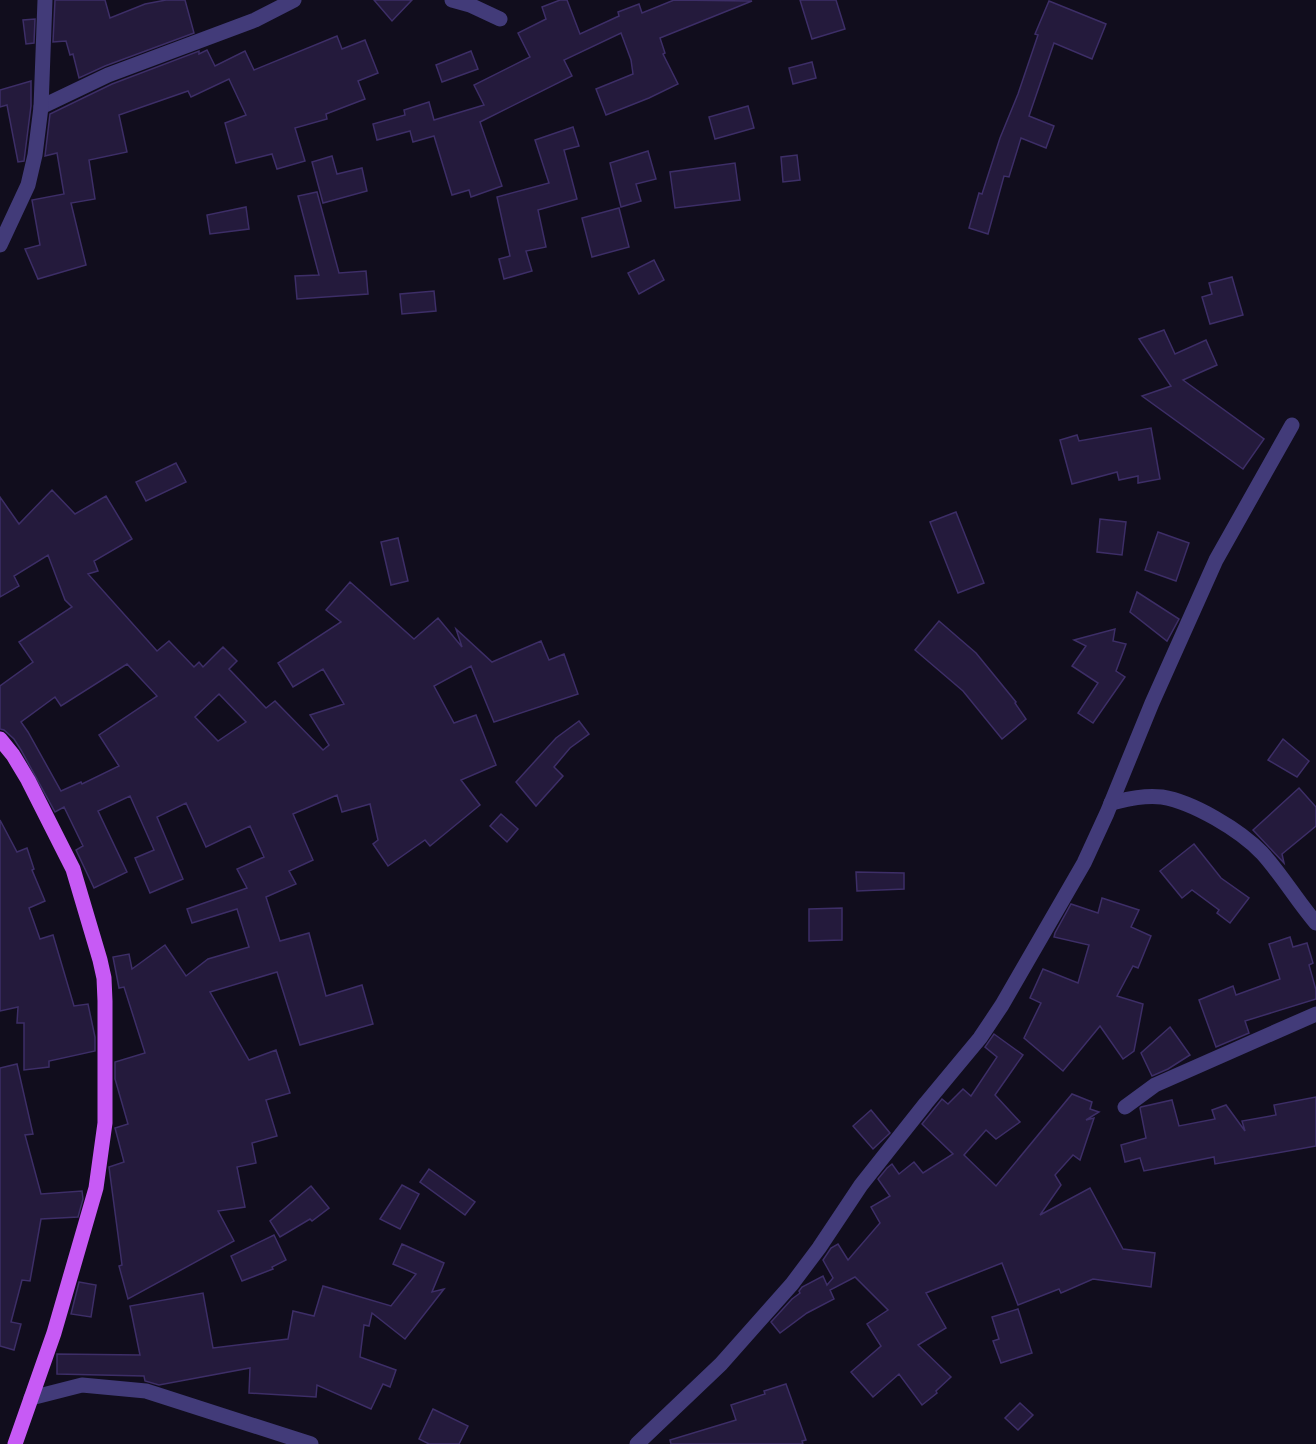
<svg xmlns="http://www.w3.org/2000/svg" width="1316" height="1444" font-family="Rubik,sans-serif">
	<style>
		.building { fill: #241a3c; stroke: #3d2e67; stroke-width: 1.5; fill-rule: evenodd }
		.lines { fill: none; stroke-linecap: round; stroke-linejoin: round }
		.minor { stroke: #423b79; stroke-width: 15 }
		.major { stroke: #c75af5; stroke-width: 15 }
	</style>
	<rect width="100%" height="100%" fill="#110d1d"/>
	<!-- building -->
	<g class="building">
		<polygon points="55,0 105,0 110,18 145,4 166,0 185,0 194,33 105,66 79,78 73,54 70,55 66,41 53,42"/>
		<polygon points="374,0 412,0 392,21"/>
		<polygon points="560,0 567,0 580,34 619,16 618,12 639,4 642,13 674,0 752,1 660,38 665,53 663,54 678,84 649,98 606,115 596,89 633,74 631,60 621,33 564,60 572,76 480,122 502,186 471,197 469,190 452,195 434,136 413,142 410,131 377,140 373,124 405,115 404,110 429,102 434,120 484,105 474,85 530,57 518,33 546,19 542,7"/>
		<polygon points="800,0 836,0 845,29 812,39"/>
		<polygon points="1049,1 1106,24 1092,59 1054,43 1029,116 1054,126 1046,148 1021,138 1009,177 1004,176 988,234 969,228 979,193 982,194 1000,138 1018,94 1038,35 1035,34"/>
		<polygon points="35,19 34,43 26,44 23,20"/>
		<polygon points="337,36 342,49 365,40 378,73 358,81 365,99 326,114 327,119 295,128 305,161 277,169 272,154 236,163 225,123 246,115 229,79 191,97 188,91 119,115 127,152 89,160 95,199 71,203 86,265 38,279 25,249 40,245 32,200 64,194 57,153 45,156 50,114 112,84 199,51 199,54 207,50 215,66 245,51 254,70"/>
		<polygon points="471,51 478,69 442,82 436,65"/>
		<polygon points="812,62 816,78 793,84 789,68"/>
		<polygon points="31,81 31,106 25,153 24,161 18,162 7,105 0,107 0,90"/>
		<polygon points="748,106 754,128 715,139 709,117"/>
		<polygon points="573,127 579,146 564,150 577,199 538,210 546,247 526,251 532,271 504,279 499,259 510,256 497,197 549,183 535,140"/>
		<polygon points="648,151 656,179 636,184 641,201 621,207 610,163"/>
		<polygon points="797,155 800,180 783,182 781,157"/>
		<polygon points="332,156 337,174 362,168 367,191 323,203 312,162"/>
		<polygon points="735,163 740,200 675,208 670,172"/>
		<polygon points="317,192 339,273 366,271 368,294 297,299 295,276 319,275 298,196"/>
		<polygon points="246,207 249,229 210,234 207,215"/>
		<polygon points="619,208 629,247 592,257 582,218"/>
		<polygon points="654,260 664,280 639,294 628,273"/>
		<polygon points="1232,277 1243,315 1210,324 1202,297 1212,294 1209,283"/>
		<polygon points="434,291 436,311 402,314 400,294"/>
		<polygon points="1164,330 1175,354 1206,340 1217,365 1183,380 1264,439 1243,469 1142,396 1171,386 1139,339"/>
		<polygon points="1151,428 1160,479 1138,483 1138,476 1119,480 1117,472 1072,484 1060,440 1077,435 1079,441"/>
		<polygon points="176,463 186,482 146,501 136,482"/>
		<path d="M52,490L75,514L106,496L132,539L94,561L98,571L88,574L157,651L169,641L194,667L199,662L203,667L223,647L237,661L229,669L266,708L275,701L323,750L329,745L310,715L344,704L323,669L293,687L278,663L341,622L326,610L350,582L414,639L438,618L462,647L456,629L492,662L541,641L549,660L564,654L578,694L494,722L471,666L434,686L454,723L476,715L496,765L461,780L480,805L430,846L425,840L388,866L373,844L378,840L370,804L342,812L337,795L293,814L313,860L289,871L296,884L266,897L280,941L309,933L326,996L362,985L373,1024L300,1045L277,972L210,992L249,1060L276,1050L290,1093L266,1100L277,1136L252,1143L256,1163L237,1167L245,1207L218,1211L234,1241L128,1299L119,1266L122,1265L109,1167L124,1162L115,1128L128,1124L115,1079V1062L145,1053L124,987L119,988L113,957L129,954L132,969L165,945L186,976L208,959L249,947L237,909L192,923L187,909L247,888L237,869L264,857L250,826L206,847L186,803L157,817L183,879L150,893L135,858L154,850L130,796L98,811L127,872L94,888L76,850L83,846L64,807L55,812L21,750L14,739L4,730L0,729V686L33,662L19,642L72,607L65,600L48,555L14,576L19,586L0,597V497L19,524ZM127,664L157,696L99,735L119,766L82,784L81,782L61,791L28,732L21,722L55,697L61,706ZM219,694L246,722L218,741L195,717Z"/>
		<polygon points="956,512 984,583 958,593 930,522"/>
		<polygon points="1100,519 1126,522 1122,555 1097,552"/>
		<polygon points="1158,532 1189,543 1176,581 1145,570"/>
		<polygon points="398,538 408,581 391,585 381,542"/>
		<polygon points="1137,592 1179,619 1167,641 1130,612"/>
		<polygon points="939,621 976,653 1016,702 1015,703 1026,719 1002,739 963,691 915,650"/>
		<polygon points="1115,629 1113,641 1126,644 1116,671 1125,677 1093,723 1078,713 1098,683 1072,666 1086,646 1074,640"/>
		<polygon points="579,721 589,734 570,748 554,767 563,776 536,806 516,782 556,738"/>
		<polygon points="1283,739 1309,761 1297,777 1268,760"/>
		<polygon points="1299,788 1316,807 1316,826 1282,854 1284,863 1253,830"/>
		<polygon points="501,814 518,829 507,842 490,826"/>
		<polygon points="0,820 17,852 27,848 34,869 32,870 45,901 29,908 40,939 53,935 74,1006 88,1004 95,1037 95,1051 49,1061 49,1067 24,1070 24,1023 17,1023 18,1007 0,1011"/>
		<polygon points="1194,844 1221,878 1249,898 1230,923 1217,913 1219,910 1192,890 1182,898 1160,871"/>
		<polygon points="856,872 904,873 904,889 857,891"/>
		<polygon points="1102,898 1139,910 1131,927 1151,936 1138,968 1133,966 1117,996 1143,1004 1134,1051 1123,1059 1100,1026 1063,1071 1024,1038 1041,1003 1030,998 1043,969 1078,983 1089,945 1054,937 1055,933 1071,904 1098,913"/>
		<polygon points="842,908 842,940 809,941 809,909"/>
		<polygon points="1290,937 1293,947 1307,943 1313,963 1309,965 1316,990 1316,999 1245,1021 1249,1033 1216,1047 1199,1000 1233,986 1236,995 1280,979 1269,944"/>
		<polygon points="1170,1027 1190,1055 1168,1069 1152,1076 1141,1053"/>
		<polygon points="994,1034 1023,1055 995,1095 1020,1122 996,1139 986,1130 964,1155 996,1186 1072,1094 1092,1102 1090,1109 1099,1112 1086,1120 1094,1118 1080,1160 1073,1155 1055,1175 1061,1185 1040,1215 1090,1188 1123,1249 1155,1253 1151,1287 1093,1279 1061,1293 1059,1289 1018,1305 1002,1263 926,1293 946,1328 918,1345 951,1377 936,1391 937,1393 922,1405 899,1374 873,1397 851,1372 881,1346 867,1324 888,1310 855,1277 830,1290 834,1299 807,1313 780,1333 771,1322 792,1299 800,1293 799,1291 802,1287 823,1276 827,1285 833,1278 823,1260 831,1248 838,1244 848,1260 880,1223 871,1207 890,1196 878,1179 887,1168 892,1164 899,1174 914,1162 923,1173 953,1154 922,1124 942,1099 948,1104 963,1089 971,1096 997,1057 985,1047"/>
		<polygon points="17,1064 33,1134 25,1135 41,1194 82,1191 83,1199 78,1217 41,1219 30,1281 22,1280 11,1322 21,1324 14,1350 0,1346 0,1068"/>
		<polygon points="1316,1097 1316,1146 1215,1164 1214,1157 1144,1171 1140,1158 1125,1162 1121,1145 1146,1138 1140,1108 1141,1107 1172,1100 1179,1126 1215,1119 1212,1110 1226,1105 1245,1131 1242,1121 1276,1115 1274,1105"/>
		<polygon points="871,1110 890,1133 873,1149 853,1126"/>
		<polygon points="429,1169 475,1202 465,1215 420,1182"/>
		<polygon points="402,1185 419,1194 400,1229 380,1219"/>
		<polygon points="311,1186 329,1208 312,1221 310,1219 280,1237 270,1221"/>
		<polygon points="274,1235 286,1260 272,1267 273,1269 242,1281 231,1256"/>
		<polygon points="402,1244 444,1263 432,1292 444,1289 405,1339 372,1313 369,1326 364,1325 360,1357 396,1370 390,1387 383,1384 371,1409 317,1385 316,1397 249,1393 250,1368 159,1385 145,1381 144,1376 57,1374 57,1354 140,1355 130,1306 203,1293 213,1348 288,1339 293,1311 314,1316 323,1286 391,1306 416,1274 393,1264"/>
		<polygon points="79,1282 96,1285 91,1317 71,1314"/>
		<polygon points="1018,1309 1032,1353 1001,1363 993,1341 999,1339 992,1317"/>
		<polygon points="786,1384 806,1440 802,1441 803,1444 671,1444 670,1440 736,1420 731,1405 765,1394 764,1391"/>
		<polygon points="1020,1403 1033,1415 1018,1430 1005,1418"/>
		<polygon points="433,1409 468,1426 459,1444 429,1444 419,1439"/>
	</g>
	<g class="lines">
		<!-- minor -->
		<g class="minor">
			<polyline points="452,0 470,5 500,19"/>
			<polyline points="41,107 108,75 255,20 294,0"/>
			<polyline points="0,245 28,185 35,155 41,107 45,0"/>
			<path d="M1111,803C1128,799 1144,795 1162,797C1193,802 1240,830 1262,853C1282,875 1297,901 1316,923"/>
			<polyline points="1125,1107 1155,1085 1316,1014"/>
			<polyline points="31,1398 82,1385 146,1391 311,1444"/>
			<polyline points="637,1444 721,1364 792,1284 819,1248 861,1185 926,1103 980,1038 1002,1005 1084,863 1107,813 1152,703 1216,560 1292,425"/>
		</g>
		<!-- major -->
		<polyline class="major" points="0,739 13,755 28,780 73,869 100,960 104,978 105,1001 105,1123 96,1188 54,1333 15,1444"/>
	</g>
</svg>
